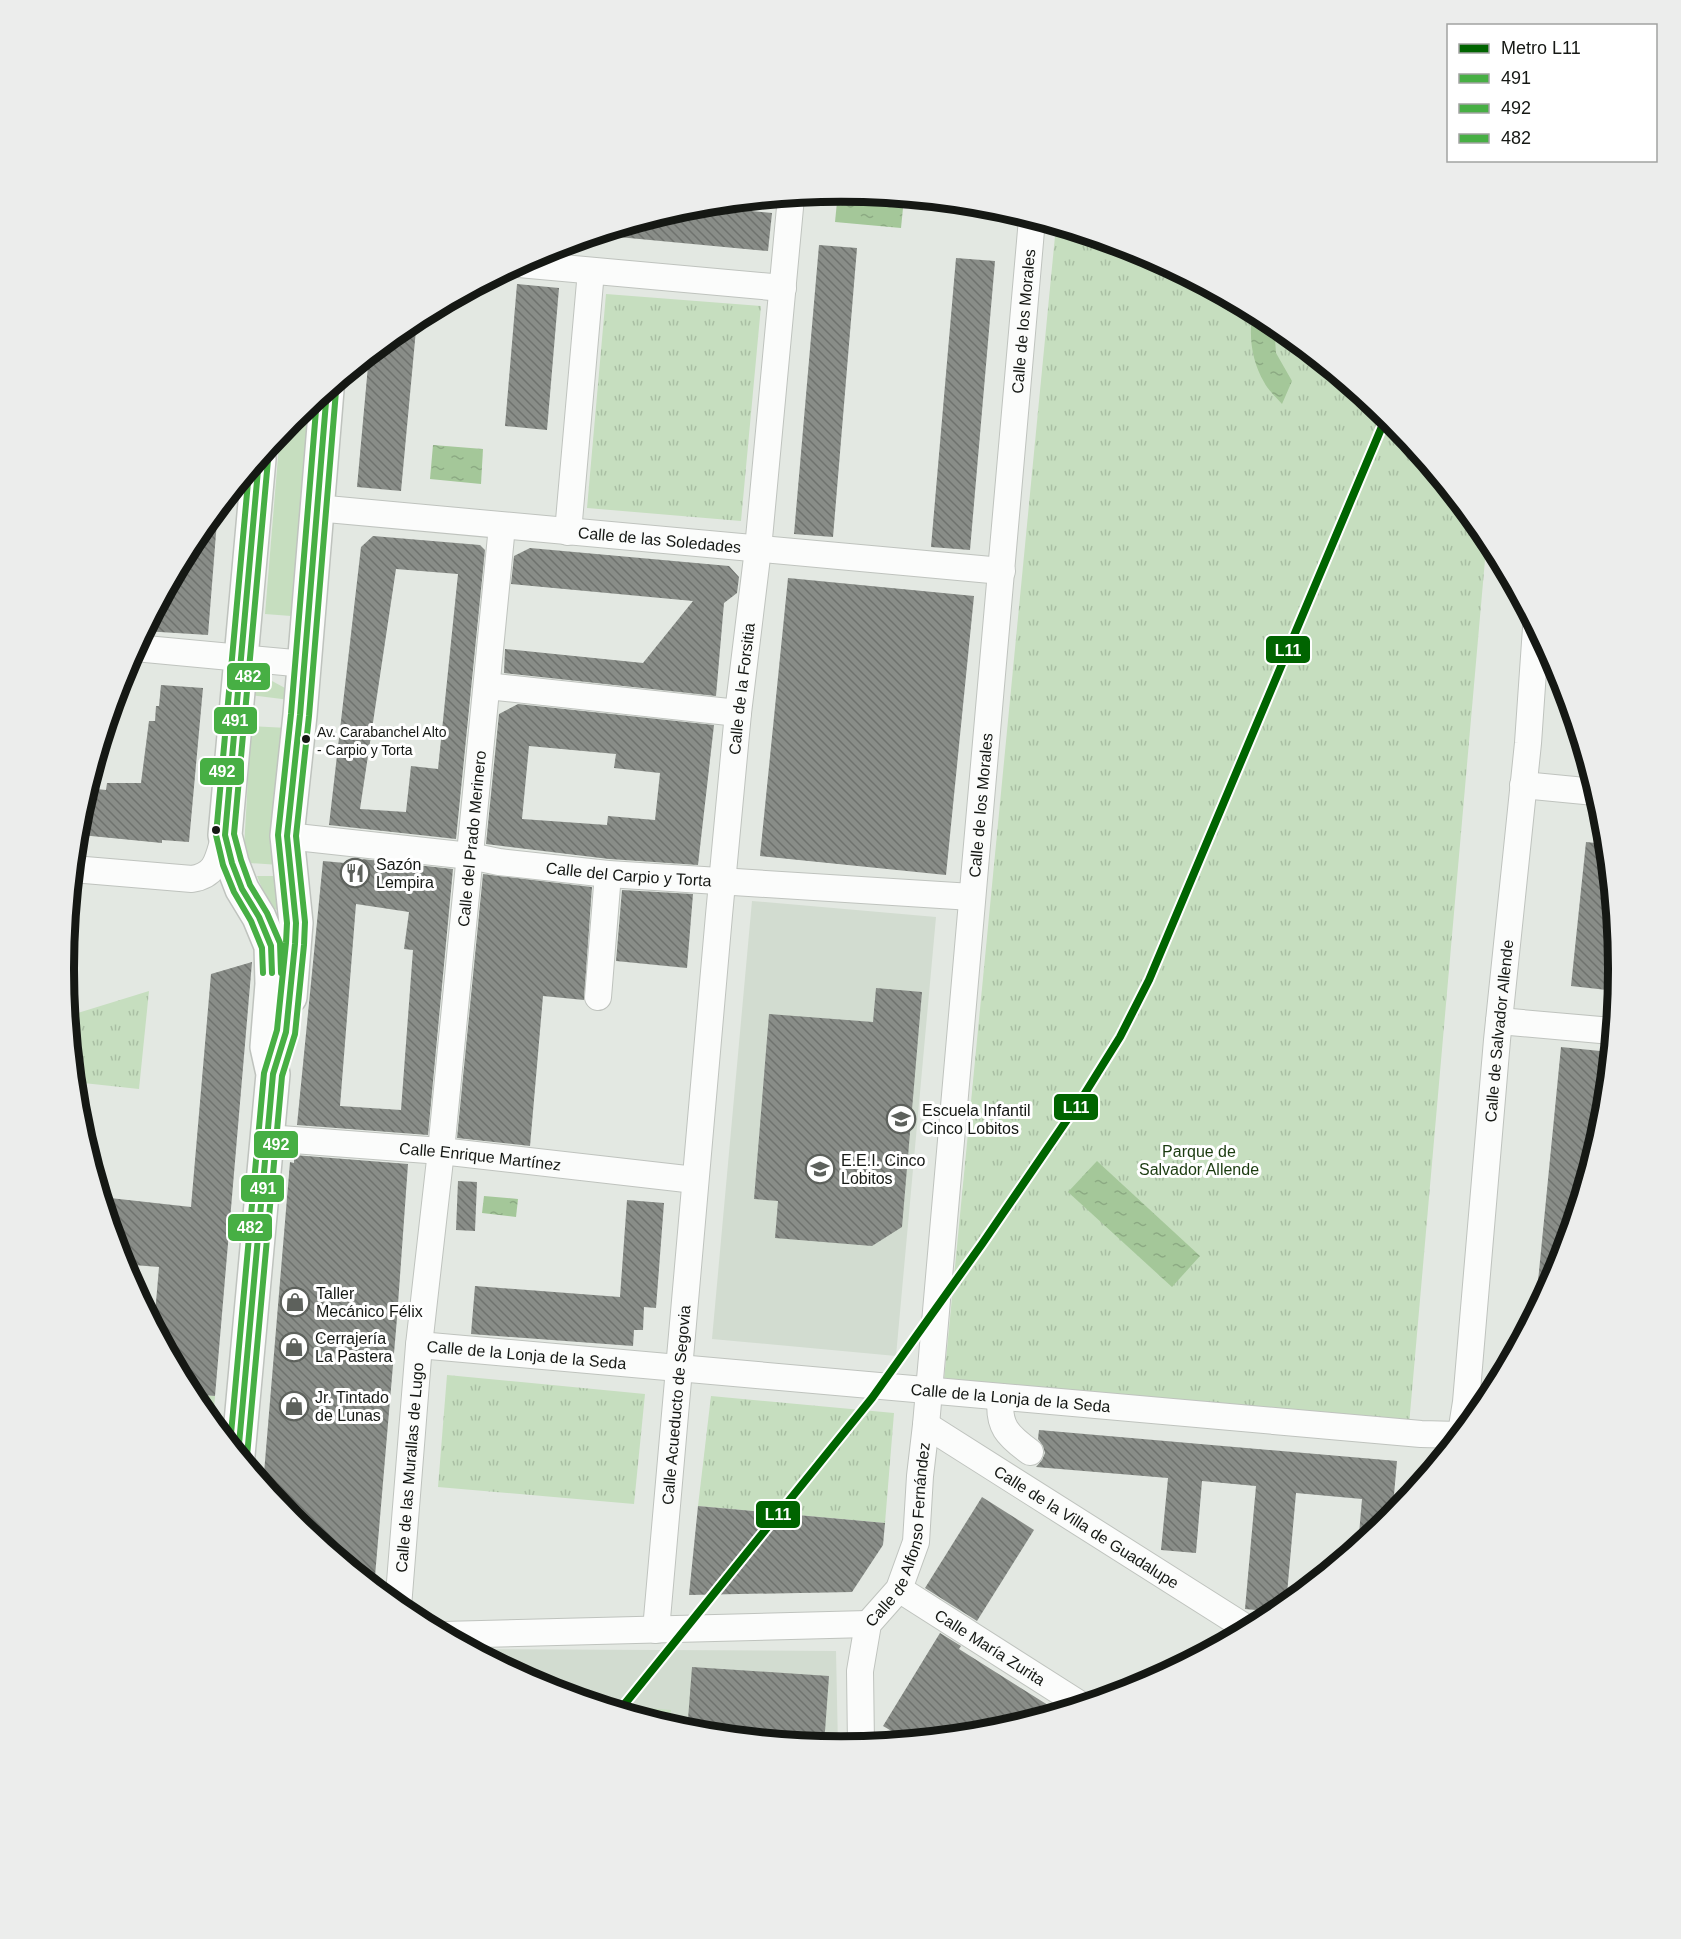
<svg xmlns="http://www.w3.org/2000/svg" width="1681" height="1939" font-family="Helvetica,sans-serif">
	<style>
		.built { fill: #d2dcd0 }
		.grass { fill: url(#grass-tufts) }
		.garden { fill: #c6debf }
		.water { fill: url(#water-ripples) }
		.building { fill: url(#building-back-hatch); fill-rule: evenodd }
		.lines { fill: none; stroke-linecap: round; stroke-linejoin: round }
		.minor-casing { stroke: #bfc3be; stroke-width: 28 }
		.major-casing { stroke: #bfc3be; stroke-width: 36 }
		.minor { stroke: #fbfcfb; stroke-width: 26 }
		.major { stroke: #fbfcfb; stroke-width: 33 }
		.bus-1-casing { stroke: #fff; stroke-width: 10 }
		.bus-2-casing { stroke: #fff; stroke-width: 10 }
		.bus-3-casing { stroke: #fff; stroke-width: 10 }
		.bus-1 { stroke: #47af44; stroke-width: 6 }
		.bus-2 { stroke: #47af44; stroke-width: 6 }
		.bus-3 { stroke: #47af44; stroke-width: 6 }
		.metro-1-casing { stroke: #fff; stroke-width: 12 }
		.metro-1 { stroke: #006400; stroke-width: 8 }
		.bus-dot { fill: #151814; stroke: #fff; stroke-width: 2 }
		.labels { text-anchor: middle; stroke-width: 6; stroke-linejoin: round; paint-order: stroke }
		.bus-label { font-size: 14px; fill: #151814; stroke: #fff; text-anchor: start }
		.street-label { font-size: 16px; fill: #151814; stroke: #fff }
		.poi-label { font-size: 16px; fill: #151814; stroke: #fff; text-anchor: start }
		.park-label { font-size: 16px; fill: #1b3b10; stroke: #fff }
		.rim { fill: none; stroke: #151814; stroke-width: 8 }
		.line-badge { stroke: #fff; stroke-width: 2 }
		.badge-label { font-size: 16px; text-anchor: middle; font-weight: bold; fill: #fff }
	</style>
	<defs>
		<pattern id="grass-tufts" width="24" height="20" patternUnits="userSpaceOnUse" patternTransform="scale(1.5)"><rect width="24" height="20" fill="#c6debf"/><path d="M3 7l-1-3M5 7V3M7 7l1-3M15 17l-1-3M17 17v-4M19 17l1-3" fill="none" stroke="#a9bea3"/></pattern>
		<pattern id="water-ripples" width="26" height="14" patternUnits="userSpaceOnUse" patternTransform="scale(1.5)"><rect width="26" height="14" fill="#a4c799"/><path d="M2 4q2-2 4 0t4 0M15 11q2-2 4 0t4 0" fill="none" stroke="#8caa83"/></pattern>
		<pattern id="building-back-hatch" width="6" height="6" patternUnits="userSpaceOnUse" patternTransform="scale(1.5)"><rect width="6" height="6" fill="#898d88"/><path d="M-1 5l2 2M0 0l6 6M5-1l2 2" fill="none" stroke="#6f726e"/></pattern>
	</defs>
	<rect width="100%" height="100%" fill="#e3e8e2"/>
	<!-- built -->
	<g class="built">
		<polygon points="752,901 936,917 896,1356 712,1339"/>
		<polygon points="470,1649 836,1651 838,1747 688,1732 543,1688"/>
	</g>
	<!-- grass -->
	<g class="grass">
		<polygon points="1056,226 1138,251 1273,323 1391,420 1487,537 1409,1425 944,1380"/>
		<polygon points="606,294 761,306 741,521 587,508"/>
		<polygon points="149,991 139,1089 74,1082 68,1016"/>
		<polygon points="447,1375 645,1394 634,1504 438,1487"/>
		<polygon points="190,1394 215,1396 213,1424"/>
		<polygon points="711,1396 894,1413 885,1523 698,1506"/>
	</g>
	<!-- garden -->
	<g class="garden">
		<polygon points="309,405 291,616 265,614 280,433 291,419"/>
		<polygon points="272,681 285,688 290,700 251,695 259,684"/>
		<polygon points="251,726 288,728 280,865 250,863 244,848"/>
		<polygon points="257,876 276,876 278,910 270,908"/>
		<polygon points="598,1704 671,1710 670,1726"/>
	</g>
	<!-- water -->
	<g class="water">
		<polygon points="838,192 904,198 901,228 835,222"/>
		<path d="M1253,313L1274,325L1276,353L1292,381L1282,404C1276,397 1268,390 1264,382C1252,362 1248,335 1253,313Z"/>
		<polygon points="433,445 483,449 481,484 430,479"/>
		<polygon points="1097,1161 1200,1256 1172,1287 1068,1192"/>
		<polygon points="484,1196 518,1199 516,1217 482,1213"/>
	</g>
	<!-- building -->
	<g class="building">
		<polygon points="698,206 772,213 768,251 597,235 689,207"/>
		<polygon points="819,245 857,248 833,537 794,534"/>
		<polygon points="956,258 995,261 970,550 931,547"/>
		<polygon points="517,284 559,288 547,430 505,426"/>
		<polygon points="417,319 401,491 357,487 369,355 409,323"/>
		<polygon points="218,508 208,635 144,631 194,537"/>
		<path d="M373,536L480,545L485,550L456,839L329,825L361,547ZM396,569L458,574L438,769L411,766L406,812L360,809Z"/>
		<polygon points="530,548 729,566 739,577 737,593 724,603 716,696 504,673 505,649 643,663 693,601 511,584 514,556"/>
		<polygon points="788,578 974,596 946,875 760,856"/>
		<polygon points="161,685 203,688 189,842 162,840 162,843 81,835 81,833 77,832 78,817 87,788 106,790 107,783 141,783 149,721 155,721 156,706 159,706"/>
		<path d="M518,704L714,725L698,865L609,859L486,844L499,714ZM529,746L616,754L614,768L660,773L655,820L608,816L607,825L522,819Z"/>
		<polygon points="1586,842 1606,844 1618,970 1616,991 1571,986"/>
		<path d="M362,859L453,869L428,1135L297,1125L323,861L367,865ZM356,904L409,912L404,949L413,950L401,1110L340,1106Z"/>
		<polygon points="483,874 592,887 584,1000 543,996 530,1146 457,1138"/>
		<polygon points="622,890 693,894 687,968 616,961"/>
		<polygon points="252,962 215,1396 190,1394 154,1326 159,1267 121,1264 108,1220 110,1198 191,1207 211,974"/>
		<polygon points="876,988 922,992 902,1227 872,1246 775,1238 778,1201 754,1199 769,1014 873,1022"/>
		<polygon points="1561,1047 1610,1052 1603,1122 1559,1267 1535,1312"/>
		<polygon points="294,1155 408,1164 397,1318 374,1588 290,1519 263,1485 290,1162 294,1163"/>
		<polygon points="458,1181 477,1182 475,1231 456,1230"/>
		<polygon points="627,1200 664,1203 656,1308 644,1307 643,1330 634,1330 633,1346 471,1334 475,1286 620,1297"/>
		<polygon points="1039,1430 1397,1461 1392,1517 1358,1546 1362,1499 1296,1493 1286,1605 1277,1612 1245,1609 1256,1486 1202,1481 1196,1553 1161,1550 1168,1478 1036,1467 1042,1460 1045,1453 1043,1446 1038,1439"/>
		<polygon points="982,1497 1034,1530 977,1621 925,1588"/>
		<polygon points="698,1506 885,1523 883,1545 852,1592 689,1595"/>
		<polygon points="940,1633 961,1646 959,1649 1059,1712 992,1732 907,1740 883,1726"/>
		<polygon points="692,1667 829,1676 824,1745 687,1732"/>
	</g>
	<g class="lines">
		<!-- minor casing -->
		<g class="minor-casing">
			<g id="minor">
				<polyline points="519,264 783,288"/>
				<path id="s1" d="M316,508L1002,571"/>
				<polyline points="568,532 591,271"/>
				<polyline points="135,648 305,664"/>
				<polyline points="487,686 738,713"/>
				<polyline points="1523,785 1595,792"/>
				<path id="s2" d="M287,836L470,856L499,862L608,874L972,897"/>
				<path d="M73,869L192,879C218,875 218,857 225,835"/>
				<polyline points="598,997 608,874"/>
				<polyline points="1499,1021 1612,1031"/>
				<path id="s3" d="M267,1138L441,1151L695,1180"/>
				<path id="s4" d="M419,1345L1421,1434L1459,1435"/>
				<path d="M1001,1397C997,1426 1008,1436 1030,1452"/>
				<path id="s5" d="M926,1425L1248,1629"/>
				<path id="s6" d="M1461,1433L1466,1402L1497,1040L1528,743L1536,628"/>
				<path id="s7" d="M899,1589L1081,1705"/>
				<path id="s8" d="M398,1607L419,1345L441,1151L502,526"/>
				<path id="s9" d="M656,1630L719,915L738,713L758,549L791,197"/>
				<polyline points="443,1635 868,1624"/>
				<path id="s10" d="M861,1745L860,1671L868,1624L899,1589L916,1542L920,1476L926,1425L1032,219"/>
			</g>
		</g>
		<!-- major casing -->
		<g class="major-casing">
			<g id="major">
				<polyline points="290,997 296,923 287,836 300,715 327,390"/>
				<polyline points="238,1455 273,1074 267,1047 272,984 271,946 259,917 242,889 232,863 225,835 259,459"/>
			</g>
		</g>
		<!-- minor -->
		<use href="#minor" class="minor"/>
		<!-- major -->
		<use href="#major" class="major"/>
		<!-- bus-1 casing -->
		<g class="bus-1-casing">
			<g id="bus-1">
				<polyline points="259,459 225,835 232,863 242,889 259,917 271,946 272,973"/>
				<polyline points="238,1455 273,1074 286,1032 295,944 296,923 287,836 300,715 327,390"/>
			</g>
		</g>
		<!-- bus-2 casing -->
		<g class="bus-2-casing">
			<g id="bus-2">
				<polyline points="249,471 216,835 223,865 234,892 251,921 262,948 263,973"/>
				<polyline points="247,1456 282,1076 295,1034 304,945 305,922 296,836 309,716 336,391"/>
			</g>
		</g>
		<!-- bus-3 casing -->
		<g class="bus-3-casing">
			<g id="bus-3">
				<polyline points="268,460 234,834 241,860 250,885 267,913 280,943 281,973"/>
				<polyline points="230,1445 264,1073 277,1030 286,943 287,923 278,835 291,714 317,398"/>
			</g>
		</g>
		<!-- bus-1 -->
		<use href="#bus-1" class="bus-1"/>
		<!-- bus-2 -->
		<use href="#bus-2" class="bus-2"/>
		<!-- bus-3 -->
		<use href="#bus-3" class="bus-3"/>
		<!-- metro-1 casing -->
		<g class="metro-1-casing">
			<polyline id="metro-1" points="619,1711 872,1398 982,1244 1082,1098 1120,1037 1149,980 1386,417"/>
		</g>
		<!-- metro-1 -->
		<use href="#metro-1" class="metro-1"/>
	</g>
	<!-- icons -->
	<defs>
		<g id="restaurant-ring" transform="scale(1.5)"><circle r="9.5" fill="#fff" stroke="#5d615c" stroke-width="1.5"/><path d="M-5-6h1v4h1v-4h1v4h1v-4h1v5L-1.5 .5V6h-2V.5L-5-1ZM5-6V6H3V1.5H1.5Q1.5-4 5-6Z" fill="#5d615c"/></g>
		<g id="school-ring" transform="scale(1.5)"><circle r="9.5" fill="#fff" stroke="#5d615c" stroke-width="1.5"/><path d="M0-5L7-2L0 1L-7-2ZM-4 1L0 2.5L4 1V4Q0 6-4 4Z" fill="#5d615c"/></g>
		<g id="shop-ring" transform="scale(1.5)"><circle r="9.5" fill="#fff" stroke="#5d615c" stroke-width="1.5"/><path d="M-5-2.5h2.3a2.7 3.5 0 0 1 5.4 0H5L5.5 6h-11ZM-1.5-2.5h3a1.5 2.3 0 0 0-3 0Z" fill="#5d615c"/></g>
	</defs>
	<g fill-rule="evenodd">
		<use href="#restaurant-ring" x="355" y="873"/>
		<use href="#school-ring" x="901" y="1119"/>
		<use href="#school-ring" x="820" y="1169"/>
		<use href="#shop-ring" x="295" y="1302"/>
		<use href="#shop-ring" x="294" y="1347"/>
		<use href="#shop-ring" x="294" y="1406"/>
	</g>
	<!-- markers -->
	<g class="bus-dot">
		<circle cx="306" cy="739" r="5"/>
		<circle cx="216" cy="830" r="5"/>
	</g>
	<g class="labels">
		<!-- bus labels -->
		<g class="bus-label">
			<text x="317" y="737">Av. Carabanchel Alto<tspan x="317" dy="18">- Carpio y Torta</tspan></text>
		</g>
		<!-- street labels -->
		<g class="street-label">
			<text dy="6" stroke="none"><textPath href="#s10" startOffset="1444">Calle de los Morales</textPath></text>
			<text dy="6" stroke="none"><textPath href="#s1" startOffset="345">Calle de las Soledades</textPath></text>
			<text dy="6" stroke="none"><textPath href="#s9" startOffset="945">Calle de la Forsitia</textPath></text>
			<text dy="6" stroke="none"><textPath href="#s10" startOffset="958">Calle de los Morales</textPath></text>
			<text dy="6" stroke="none"><textPath href="#s8" startOffset="772">Calle del Prado Merinero</textPath></text>
			<text dy="6" stroke="none"><textPath href="#s2" startOffset="344">Calle del Carpio y Torta</textPath></text>
			<text dy="6" stroke="none"><textPath href="#s6" startOffset="404">Calle de Salvador Allende</textPath></text>
			<text dy="6" stroke="none"><textPath href="#s3" startOffset="214">Calle Enrique Martínez</textPath></text>
			<text dy="6" stroke="none"><textPath href="#s4" startOffset="108">Calle de la Lonja de la Seda</textPath></text>
			<text dy="6" stroke="none"><textPath href="#s4" startOffset="594">Calle de la Lonja de la Seda</textPath></text>
			<text dy="6" stroke="none"><textPath href="#s9" startOffset="226">Calle Acueducto de Segovia</textPath></text>
			<text dy="6" stroke="none"><textPath href="#s8" startOffset="140">Calle de las Murallas de Lugo</textPath></text>
			<text dy="6" stroke="none"><textPath href="#s5" startOffset="190">Calle de la Villa de Guadalupe</textPath></text>
			<text dy="6" stroke="none"><textPath href="#s10" startOffset="220">Calle de Alfonso Fernández</textPath></text>
			<text dy="6" stroke="none"><textPath href="#s7" startOffset="108">Calle María Zurita</textPath></text>
		</g>
		<!-- poi labels -->
		<g class="poi-label">
			<text x="376" y="870">Sazón<tspan x="376" dy="18">Lempira</tspan></text>
			<text x="922" y="1116">Escuela Infantil<tspan x="922" dy="18">Cinco Lobitos</tspan></text>
			<text x="841" y="1166">E.E.I. Cinco<tspan x="841" dy="18">Lobitos</tspan></text>
			<text x="316" y="1299">Taller<tspan x="316" dy="18">Mecánico Félix</tspan></text>
			<text x="315" y="1344">Cerrajería<tspan x="315" dy="18">La Pastera</tspan></text>
			<text x="315" y="1403">Jr. Tintado<tspan x="315" dy="18">de Lunas</tspan></text>
		</g>
		<!-- park labels -->
		<g class="park-label">
			<text x="1199" y="1157">Parque de<tspan x="1199" dy="18">Salvador Allende</tspan></text>
		</g>
	</g>
	<!-- crop -->
	<path d="M0 0H1681V1939H0ZM74 969a767 767 0 1 1 1534 0a767 767 0 1 1-1534 0Z" fill="#ecedec" fill-rule="evenodd"/>
	<path class="rim" d="M74 969a767 767 0 1 1 1534 0a767 767 0 1 1-1534 0Z"/>
	<g class="line-badge">
		<rect x="1265" y="635" width="46" height="29" rx="6" fill="#006400"/>
		<rect x="226" y="662" width="45" height="29" rx="6" fill="#47af44"/>
		<rect x="213" y="706" width="45" height="29" rx="6" fill="#47af44"/>
		<rect x="199" y="757" width="46" height="29" rx="6" fill="#47af44"/>
		<rect x="1053" y="1093" width="46" height="28" rx="6" fill="#006400"/>
		<rect x="253" y="1130" width="46" height="29" rx="6" fill="#47af44"/>
		<rect x="240" y="1174" width="45" height="29" rx="6" fill="#47af44"/>
		<rect x="227" y="1213" width="46" height="29" rx="6" fill="#47af44"/>
		<rect x="755" y="1500" width="46" height="29" rx="6" fill="#006400"/>
	</g>
	<g class="badge-label">
		<text x="1288" y="656">L11</text>
		<text x="248" y="682">482</text>
		<text x="235" y="726">491</text>
		<text x="222" y="777">492</text>
		<text x="1076" y="1113">L11</text>
		<text x="276" y="1150">492</text>
		<text x="263" y="1194">491</text>
		<text x="250" y="1233">482</text>
		<text x="778" y="1520">L11</text>
	</g>
	<!-- legend -->
	<rect x="1447" y="24" width="210" height="138" fill="#ffffff" stroke="#a1a3a1" stroke-width="1.5"/>
	<rect x="1459" y="44" width="30" height="9" fill="#006400" stroke="#a1a3a1" stroke-width="1.5"/>
	<text x="1501" y="54" font-size="18" fill="#151814">Metro L11</text>
	<rect x="1459" y="74" width="30" height="9" fill="#47af44" stroke="#a1a3a1" stroke-width="1.5"/>
	<text x="1501" y="84" font-size="18" fill="#151814">491</text>
	<rect x="1459" y="104" width="30" height="9" fill="#47af44" stroke="#a1a3a1" stroke-width="1.5"/>
	<text x="1501" y="114" font-size="18" fill="#151814">492</text>
	<rect x="1459" y="134" width="30" height="9" fill="#47af44" stroke="#a1a3a1" stroke-width="1.5"/>
	<text x="1501" y="144" font-size="18" fill="#151814">482</text>
</svg>
